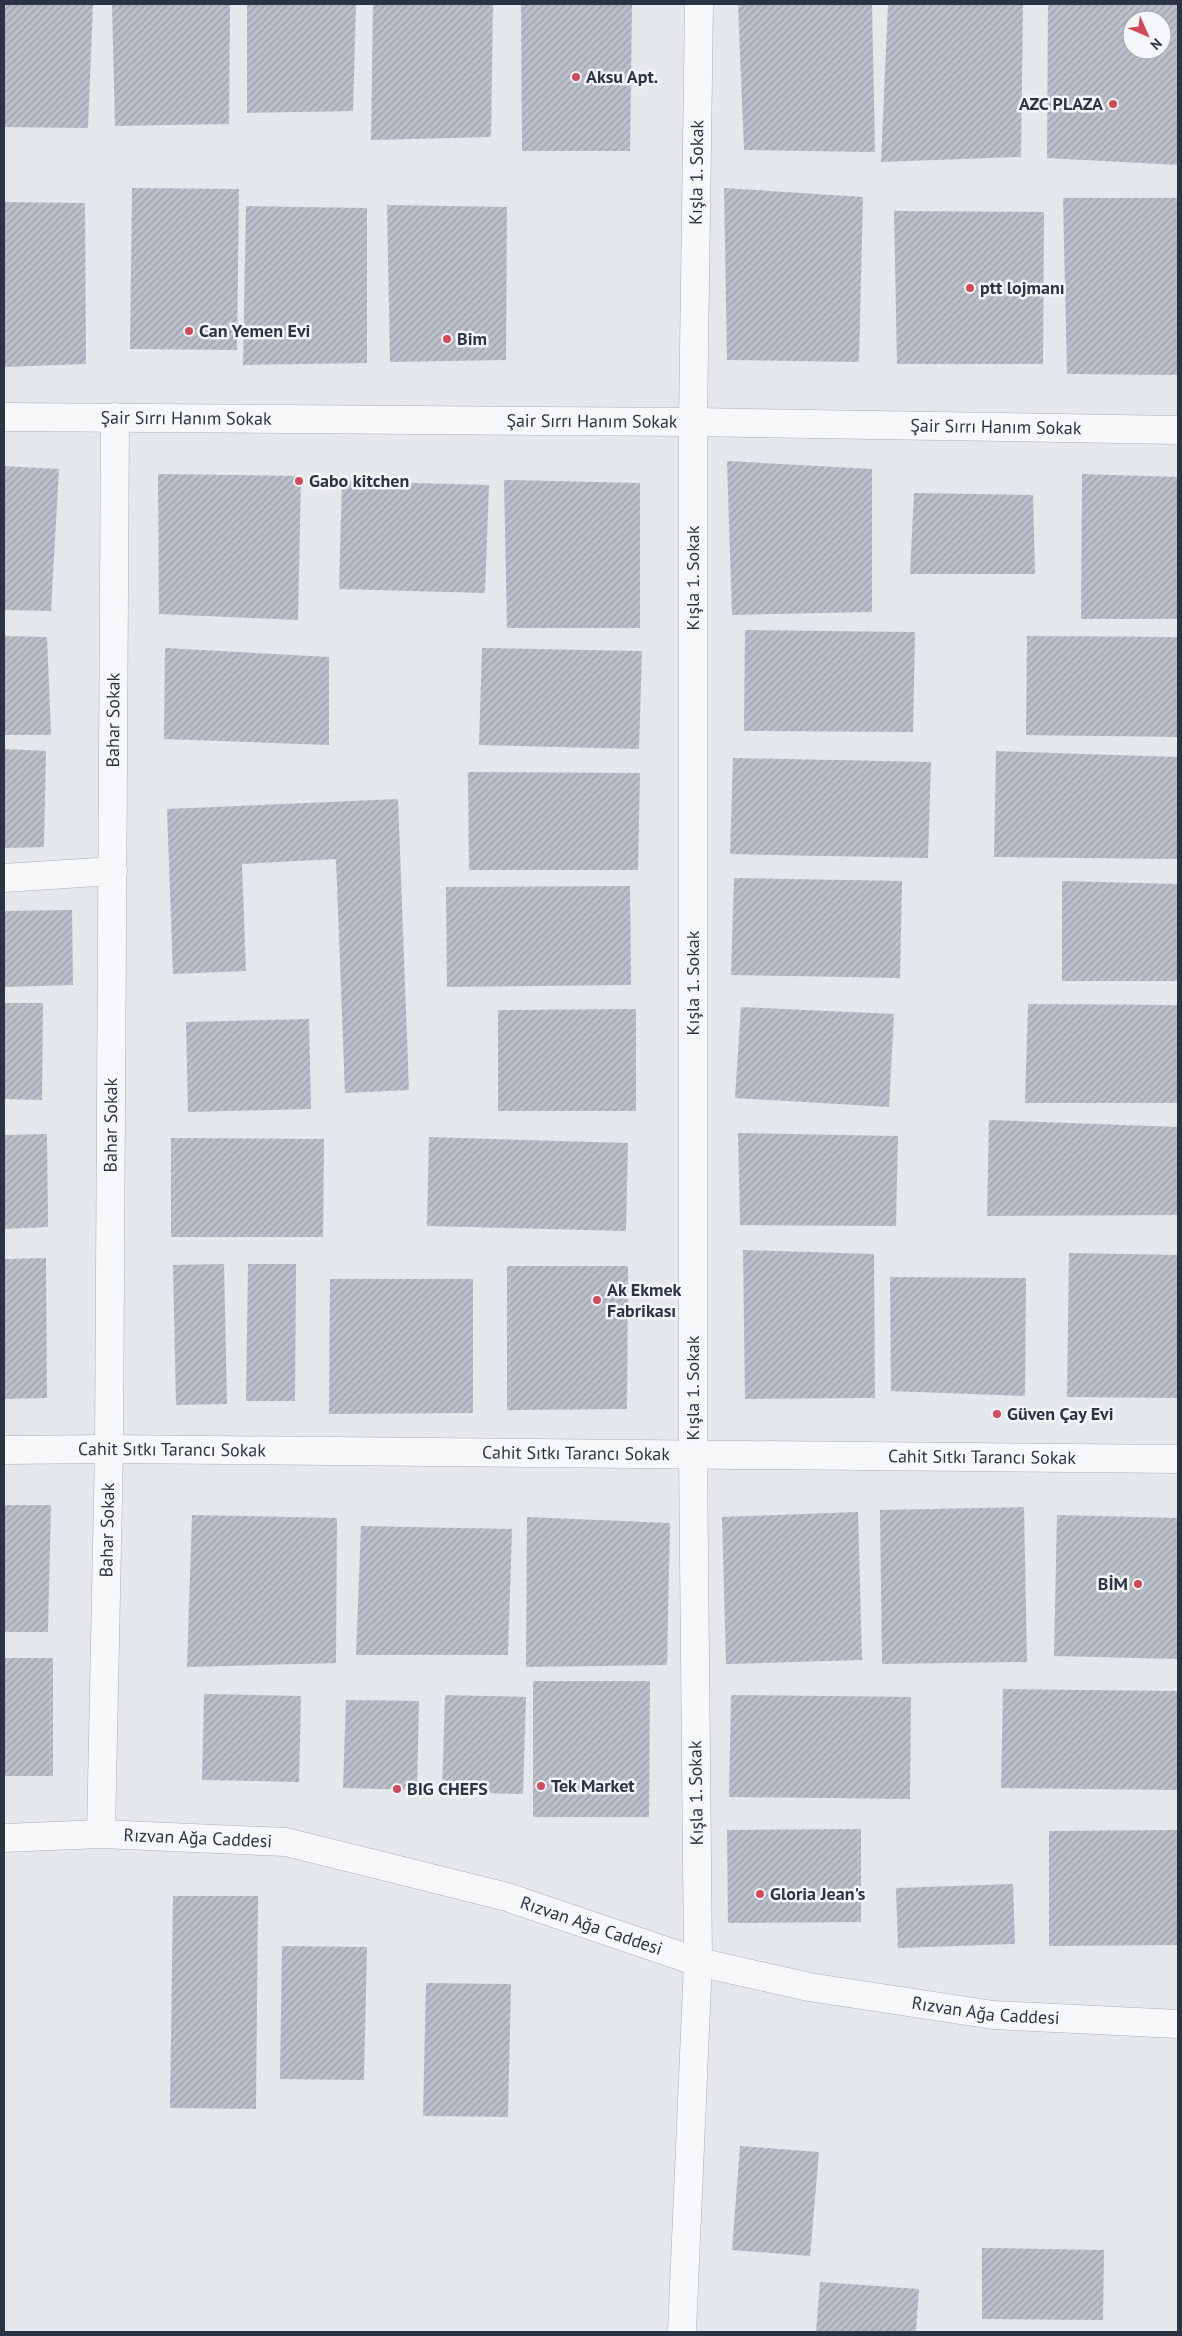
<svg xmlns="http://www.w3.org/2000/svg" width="1182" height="2336" font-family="'PT Sans',sans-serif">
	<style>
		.building { fill: url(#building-hatch); fill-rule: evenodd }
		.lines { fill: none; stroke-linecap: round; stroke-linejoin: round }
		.minor-casing { stroke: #a9aeb7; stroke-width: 29 }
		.minor { stroke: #f7f8fa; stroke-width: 28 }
		.poi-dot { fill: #d1495b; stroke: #f4f6f9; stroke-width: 2 }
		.labels { text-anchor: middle; stroke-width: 5; stroke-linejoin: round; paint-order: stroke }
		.poi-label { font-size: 18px; font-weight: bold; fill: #2b3445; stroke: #f4f6f9; text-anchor: start }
		.street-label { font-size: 18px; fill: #2b3445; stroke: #f4f6f9 }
	</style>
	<defs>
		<pattern id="building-hatch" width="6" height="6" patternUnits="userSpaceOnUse" patternTransform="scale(1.25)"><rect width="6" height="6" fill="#bbc0ca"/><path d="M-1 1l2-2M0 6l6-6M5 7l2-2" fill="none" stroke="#989da6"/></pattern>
	</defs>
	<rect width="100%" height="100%" fill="#e4e7ec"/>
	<!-- building -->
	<g class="building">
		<polygon points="4,4 93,4 88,128 4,127"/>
		<polygon points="112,4 230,4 229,124 115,126"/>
		<polygon points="247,4 356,4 353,111 247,113"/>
		<polygon points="373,4 493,4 491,137 371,140"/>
		<polygon points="521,4 632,4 630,151 522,151"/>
		<polygon points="738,4 872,4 875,152 744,150"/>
		<polygon points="888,4 1023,4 1021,157 881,162"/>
		<path d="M1048,4H1178V165L1047,158ZM1132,20H1162V50H1132Z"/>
		<polygon points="132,188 239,189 237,350 130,349"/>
		<polygon points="724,188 863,197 859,362 727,360"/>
		<polygon points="1063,198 1178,198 1178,375 1067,374"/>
		<polygon points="4,202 85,203 86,364 4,367"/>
		<polygon points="387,205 507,207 506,360 390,362"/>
		<polygon points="246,206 367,208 367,363 243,365"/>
		<polygon points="894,211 1044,212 1043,364 897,364"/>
		<polygon points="727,461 872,469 872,612 732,615"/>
		<polygon points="4,466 59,469 51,611 4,610"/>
		<polygon points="158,474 301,476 298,620 159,614"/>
		<polygon points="1082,474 1178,477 1178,619 1081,619"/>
		<polygon points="504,480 640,483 640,628 507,628"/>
		<polygon points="342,481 489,485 485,593 339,589"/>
		<polygon points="914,493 1033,495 1035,574 910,574"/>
		<polygon points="745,630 915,632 913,732 744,731"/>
		<polygon points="4,636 47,637 51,735 4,735"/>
		<polygon points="1027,636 1178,637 1178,737 1026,735"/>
		<polygon points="165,648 329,657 329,745 164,739"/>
		<polygon points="482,648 642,651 639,749 479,745"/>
		<polygon points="4,749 46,751 44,847 4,848"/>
		<polygon points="996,751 1178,757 1178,859 994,857"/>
		<polygon points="733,758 931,762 928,858 730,854"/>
		<polygon points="468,772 640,773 638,870 469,870"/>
		<polygon points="398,799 409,1090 345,1093 336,859 242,864 246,971 173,974 167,809"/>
		<polygon points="734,878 902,881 900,978 731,975"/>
		<polygon points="1062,881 1178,884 1178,981 1062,981"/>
		<polygon points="630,886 631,985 447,987 446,887"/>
		<polygon points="72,910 73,985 4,987 4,911"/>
		<polygon points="4,1003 43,1003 42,1100 4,1099"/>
		<polygon points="1028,1004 1178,1005 1178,1103 1025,1103"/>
		<polygon points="741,1007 894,1014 889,1107 735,1098"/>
		<polygon points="636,1009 636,1111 498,1111 498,1010"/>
		<polygon points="309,1019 311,1109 188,1112 186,1022"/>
		<polygon points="989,1120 1178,1127 1178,1215 987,1216"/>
		<polygon points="738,1133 898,1136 896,1226 740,1225"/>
		<polygon points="47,1134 48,1227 4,1229 4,1135"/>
		<polygon points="429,1137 628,1143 626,1231 427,1226"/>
		<polygon points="171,1138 324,1139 323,1237 171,1237"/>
		<polygon points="743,1250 874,1254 875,1398 745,1399"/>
		<polygon points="1069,1253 1178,1255 1178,1398 1067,1397"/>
		<polygon points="46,1258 47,1398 4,1399 4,1259"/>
		<polygon points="224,1264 227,1404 176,1405 173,1265"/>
		<polygon points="248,1264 296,1264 295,1401 246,1401"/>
		<polygon points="507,1266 628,1266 627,1409 507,1410"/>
		<polygon points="890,1277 1026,1278 1025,1396 891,1391"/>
		<polygon points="330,1279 473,1279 473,1413 329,1414"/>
		<polygon points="4,1505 51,1505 48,1632 4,1632"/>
		<polygon points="1024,1507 1027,1662 882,1664 880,1510"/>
		<polygon points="858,1512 862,1660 726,1664 722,1517"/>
		<polygon points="192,1515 337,1518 336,1663 187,1667"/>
		<polygon points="1057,1515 1178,1518 1178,1659 1054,1656"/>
		<polygon points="527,1517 670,1523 667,1665 526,1667"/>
		<polygon points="361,1526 512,1529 508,1655 356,1655"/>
		<rect x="4" y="1658" width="49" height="118"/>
		<polygon points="533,1681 650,1681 649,1817 533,1817"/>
		<polygon points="1003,1689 1178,1691 1178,1790 1001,1788"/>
		<polygon points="204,1694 301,1696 299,1782 202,1780"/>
		<polygon points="445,1695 526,1697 523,1794 442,1792"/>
		<polygon points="731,1695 911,1697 910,1799 729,1797"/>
		<polygon points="346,1700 419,1701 417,1790 343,1788"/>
		<polygon points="861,1829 861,1922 728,1923 727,1830"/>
		<polygon points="1178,1830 1178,1945 1049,1946 1049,1831"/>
		<polygon points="1013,1884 1015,1944 898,1948 896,1888"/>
		<polygon points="173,1896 258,1896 256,2109 170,2108"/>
		<polygon points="282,1946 367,1947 364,2080 280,2079"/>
		<polygon points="426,1983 511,1984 508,2117 423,2116"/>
		<polygon points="740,2146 819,2152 810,2256 732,2250"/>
		<polygon points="982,2248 1104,2250 1103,2320 982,2319"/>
		<polygon points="820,2282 919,2289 916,2332 816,2332"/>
	</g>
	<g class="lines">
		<!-- minor casing -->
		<g class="minor-casing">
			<g id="minor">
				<path id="s1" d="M4,417L693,422L1178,430"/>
				<polyline points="4,878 113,871"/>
				<path id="s2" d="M4,1450L109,1449L1178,1459"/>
				<path id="s3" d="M101,1834L109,1449L115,417"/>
				<path id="s4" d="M4,1838L101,1834L286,1842L507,1897L698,1962L809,1987L993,2015L1178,2024"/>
				<path id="s5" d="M682,2332L698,1962L693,1454V422L699,4"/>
			</g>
		</g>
		<!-- minor -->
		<use href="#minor" class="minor"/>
	</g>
	<!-- markers -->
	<g class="poi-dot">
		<circle cx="576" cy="77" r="5"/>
		<circle cx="1113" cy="104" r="5"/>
		<circle cx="970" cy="288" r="5"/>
		<circle cx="189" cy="331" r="5"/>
		<circle cx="447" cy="339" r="5"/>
		<circle cx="299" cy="481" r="5"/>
		<circle cx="597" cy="1300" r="5"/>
		<circle cx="997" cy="1414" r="5"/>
		<circle cx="1138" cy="1584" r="5"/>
		<circle cx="541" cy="1786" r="5"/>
		<circle cx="397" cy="1789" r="5"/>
		<circle cx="760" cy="1894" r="5"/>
	</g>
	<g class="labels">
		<!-- poi labels -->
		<g class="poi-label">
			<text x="586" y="83">Aksu Apt.</text>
			<text x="1103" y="110" text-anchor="end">AZC PLAZA</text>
			<text x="980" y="294">ptt lojmanı</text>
			<text x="199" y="337">Can Yemen Evi</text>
			<text x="457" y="345">Bim</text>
			<text x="309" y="487">Gabo kitchen</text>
			<text x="607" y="1296">Ak Ekmek<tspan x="607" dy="21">Fabrikası</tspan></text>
			<text x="1007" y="1420">Güven Çay Evi</text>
			<text x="1128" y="1590" text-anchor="end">BİM</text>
			<text x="551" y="1792">Tek Market</text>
			<text x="407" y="1795">BIG CHEFS</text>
			<text x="770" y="1900">Gloria Jean's</text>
		</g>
		<!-- street labels -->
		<g class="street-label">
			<text dy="6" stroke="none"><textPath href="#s5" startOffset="2160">Kışla 1. Sokak</textPath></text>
			<text dy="6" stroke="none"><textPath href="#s1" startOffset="182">Şair Sırrı Hanım Sokak</textPath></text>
			<text dy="6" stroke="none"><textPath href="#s1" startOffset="588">Şair Sırrı Hanım Sokak</textPath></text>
			<text dy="6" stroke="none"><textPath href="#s1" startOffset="992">Şair Sırrı Hanım Sokak</textPath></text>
			<text transform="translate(693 578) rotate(-90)" y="6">Kışla 1. Sokak</text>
			<text dy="6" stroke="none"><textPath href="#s3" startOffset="1114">Bahar Sokak</textPath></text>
			<text transform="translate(693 983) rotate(-90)" y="6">Kışla 1. Sokak</text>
			<text dy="6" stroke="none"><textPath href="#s3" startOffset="709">Bahar Sokak</textPath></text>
			<text transform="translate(693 1388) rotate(-90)" y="6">Kışla 1. Sokak</text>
			<text dy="6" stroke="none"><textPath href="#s2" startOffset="168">Cahit Sıtkı Tarancı Sokak</textPath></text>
			<text dy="6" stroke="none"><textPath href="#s2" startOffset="572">Cahit Sıtkı Tarancı Sokak</textPath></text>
			<text dy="6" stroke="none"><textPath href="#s2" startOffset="978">Cahit Sıtkı Tarancı Sokak</textPath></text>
			<text dy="6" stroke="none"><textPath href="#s3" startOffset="304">Bahar Sokak</textPath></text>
			<text transform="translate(696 1793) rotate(-91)" y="6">Kışla 1. Sokak</text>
			<text dy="6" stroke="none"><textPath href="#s4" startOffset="194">Rızvan Ağa Caddesi</textPath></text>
			<text dy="6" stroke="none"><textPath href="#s4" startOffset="599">Rızvan Ağa Caddesi</textPath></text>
			<text dy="6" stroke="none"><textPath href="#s4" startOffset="1004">Rızvan Ağa Caddesi</textPath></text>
		</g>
	</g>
	<!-- border -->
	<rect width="1182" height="2336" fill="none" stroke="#2b3445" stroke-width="10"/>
	<!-- north arrow -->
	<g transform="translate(1147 35) rotate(135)"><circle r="24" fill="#f4f6f9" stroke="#a4a8b1"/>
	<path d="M0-4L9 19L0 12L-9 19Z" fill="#d1495b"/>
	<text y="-8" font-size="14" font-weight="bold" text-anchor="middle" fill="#2b3445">N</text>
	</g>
</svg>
